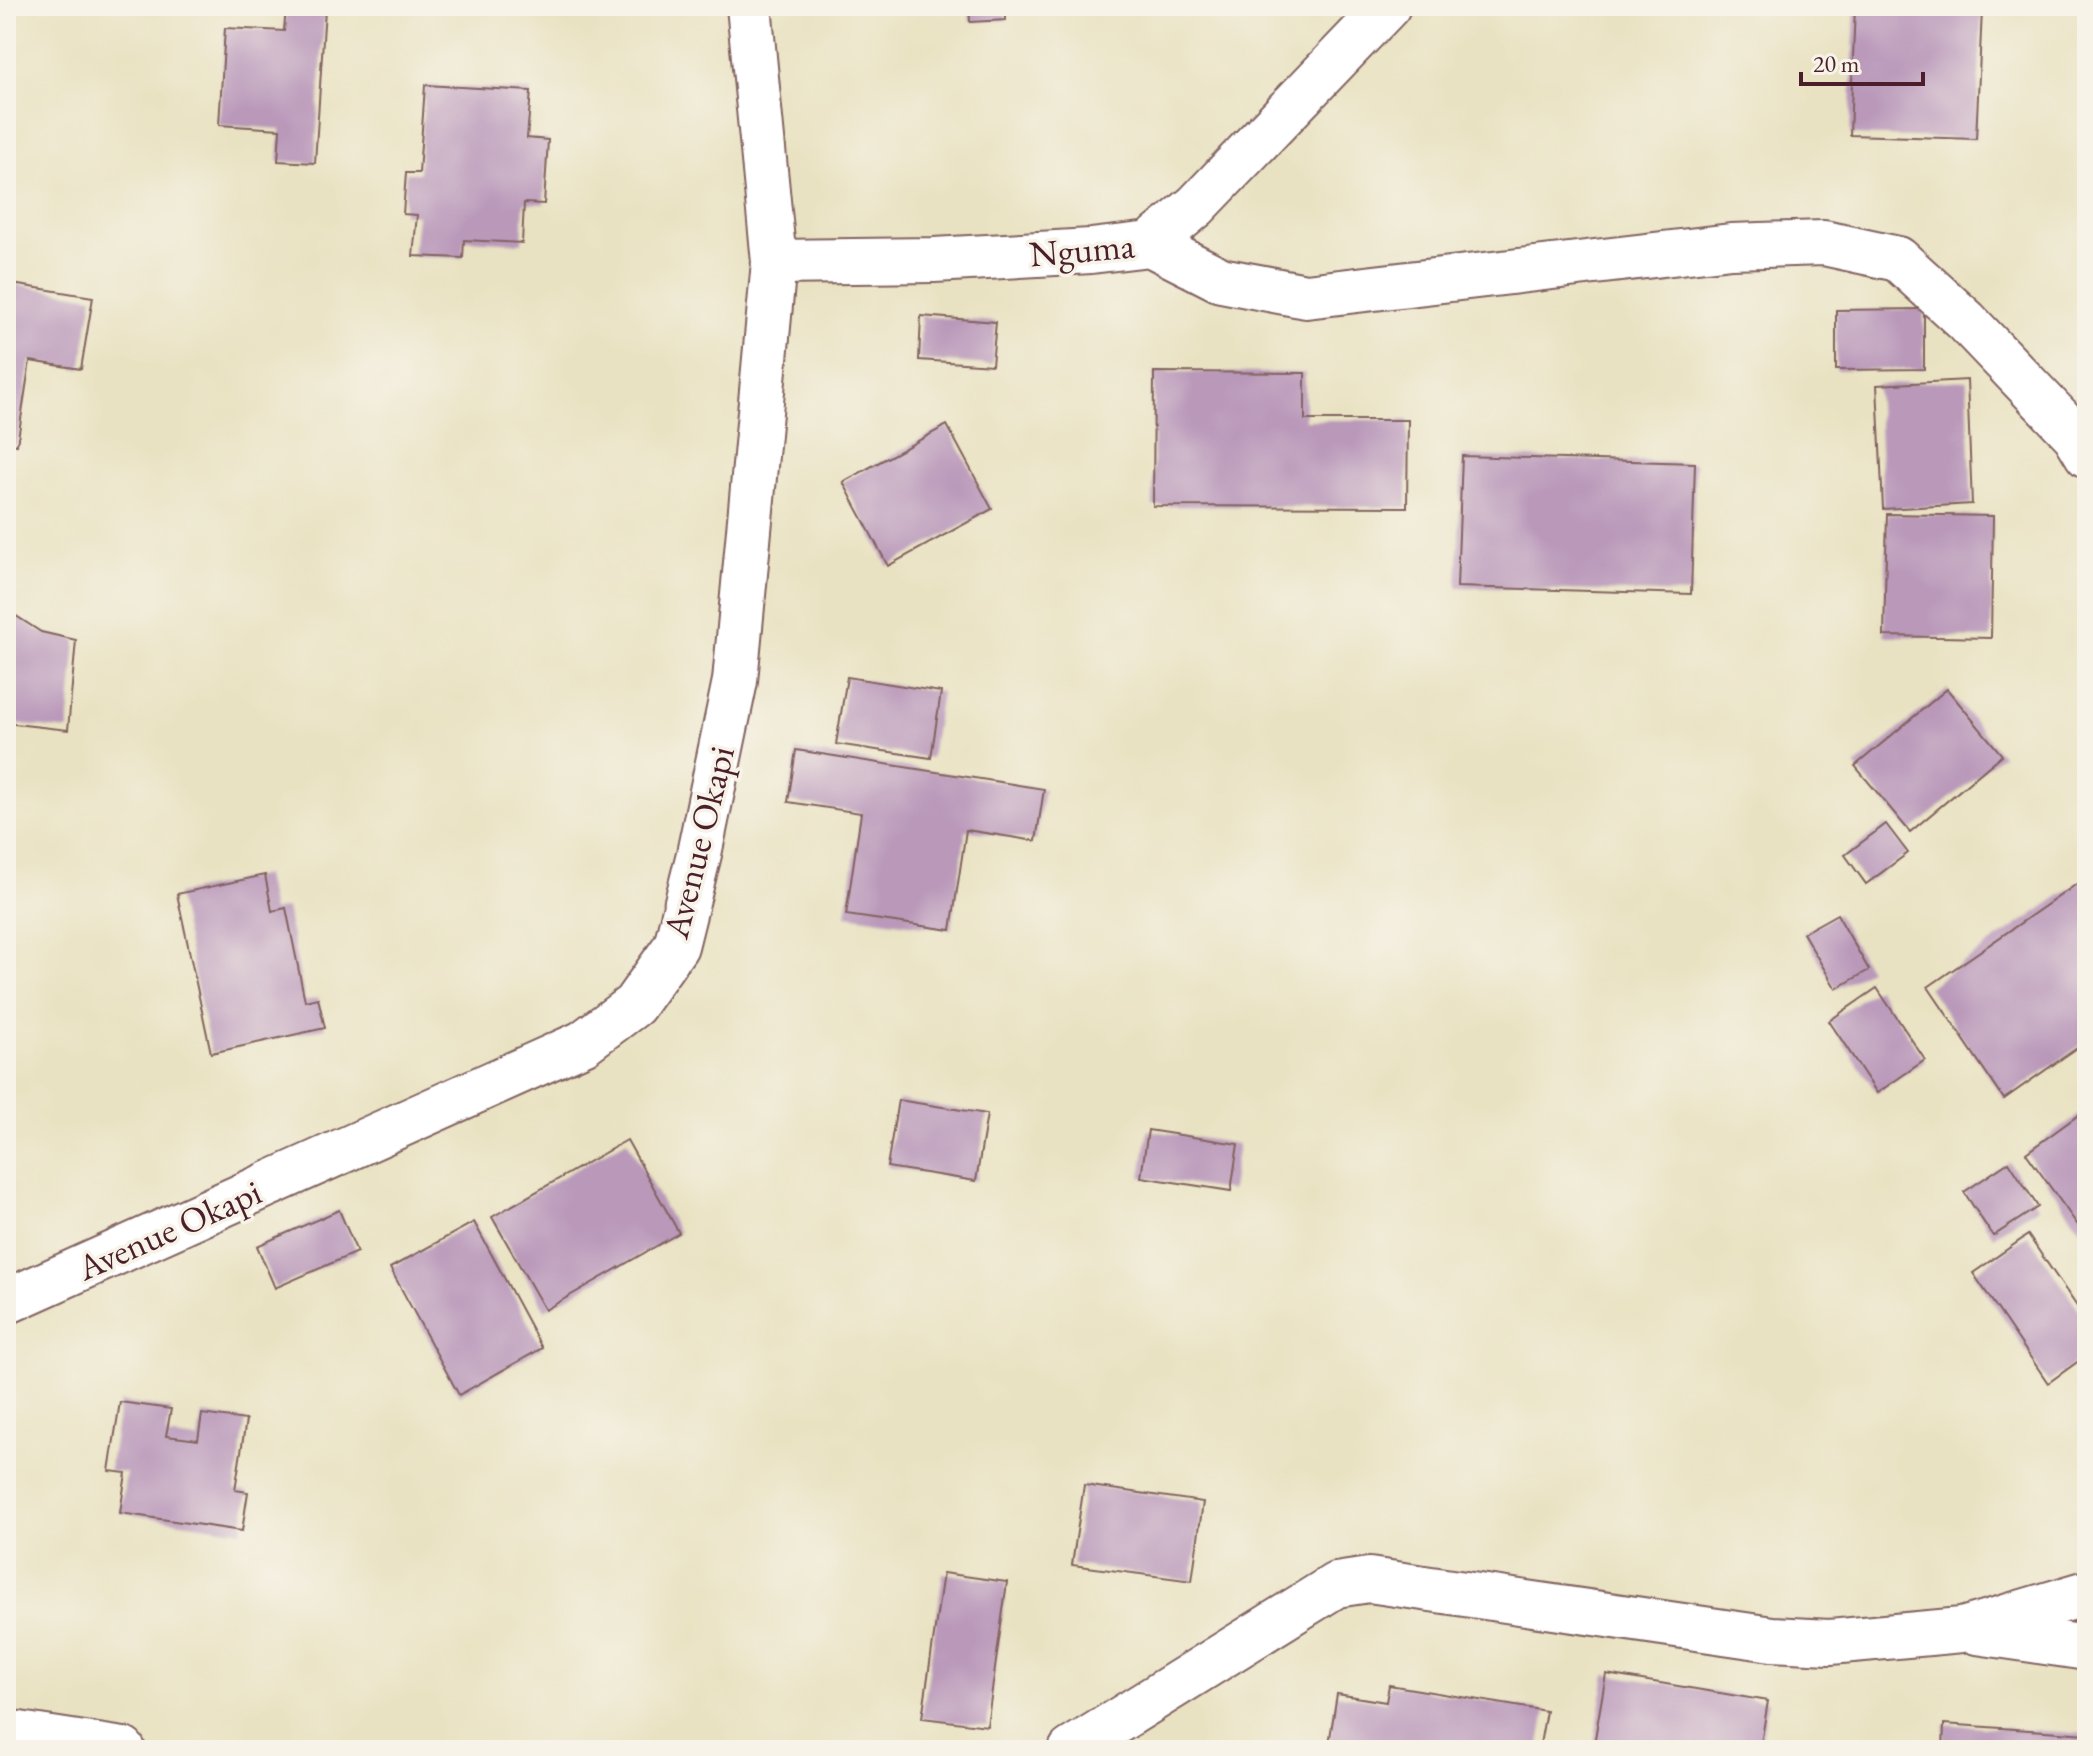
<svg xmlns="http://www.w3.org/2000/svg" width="2093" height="1756" font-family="'EB Garamond',serif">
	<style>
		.building { fill: #b998ba }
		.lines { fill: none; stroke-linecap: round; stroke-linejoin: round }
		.minor-casing { stroke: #826360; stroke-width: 48 }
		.minor { stroke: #fff; stroke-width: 44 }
		.labels { text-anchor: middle; stroke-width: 7; stroke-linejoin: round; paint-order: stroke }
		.street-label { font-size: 36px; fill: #4a1f2b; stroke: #f7f3e8 }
	</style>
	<rect width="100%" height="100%" fill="#f7f3e8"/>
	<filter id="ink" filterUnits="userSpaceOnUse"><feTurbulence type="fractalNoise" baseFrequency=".0125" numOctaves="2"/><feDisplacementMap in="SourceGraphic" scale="16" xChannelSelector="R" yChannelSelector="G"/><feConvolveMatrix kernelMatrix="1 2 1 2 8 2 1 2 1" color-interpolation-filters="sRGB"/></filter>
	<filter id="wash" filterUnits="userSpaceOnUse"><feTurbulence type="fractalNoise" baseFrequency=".006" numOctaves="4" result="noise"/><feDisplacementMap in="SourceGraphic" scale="32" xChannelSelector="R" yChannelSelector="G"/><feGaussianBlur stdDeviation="1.8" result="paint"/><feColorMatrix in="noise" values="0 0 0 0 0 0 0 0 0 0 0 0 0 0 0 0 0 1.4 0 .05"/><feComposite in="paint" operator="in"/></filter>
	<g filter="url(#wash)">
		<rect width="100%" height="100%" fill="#e9e2c2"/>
		<g id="blocks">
			<!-- building -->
			<g class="building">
				<polygon points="969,6 1005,6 1006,20 970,22"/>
				<polygon points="1855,6 1938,6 1982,10 1976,139 1850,135"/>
				<polygon points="286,7 325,9 315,163 278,161 280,129 219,125 225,28 284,31"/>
				<polygon points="425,85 531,91 527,138 548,140 544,204 524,203 522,243 464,240 463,258 413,256 417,215 403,214 406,173 419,173"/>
				<polygon points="6,283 93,297 81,369 30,361 17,445 6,443"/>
				<polygon points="1924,309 1924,369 1836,370 1836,310"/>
				<polygon points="921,316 996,322 992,365 919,360"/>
				<polygon points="1154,372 1305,373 1305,420 1408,420 1407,507 1153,506"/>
				<polygon points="1967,380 1972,504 1883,509 1877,385"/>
				<polygon points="947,425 992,509 888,566 843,482"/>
				<polygon points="1462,456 1695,463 1691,594 1457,587"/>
				<polygon points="1887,514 1993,516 1991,638 1884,636"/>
				<polygon points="6,613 13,614 41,632 76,640 68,730 6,723"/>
				<polygon points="847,677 941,692 931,758 836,744"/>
				<polygon points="1947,689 2002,755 1910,832 1855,766"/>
				<polygon points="796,750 1044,789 1036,841 966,830 951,930 846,915 861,813 788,802"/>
				<polygon points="1886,824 1908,853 1866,884 1845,855"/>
				<polygon points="265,875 272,911 286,908 305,1001 318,998 325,1028 211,1053 177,894"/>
				<polygon points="2087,877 2087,1041 2004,1099 1928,987"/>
				<polygon points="1837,914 1869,970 1836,989 1803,933"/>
				<polygon points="1877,988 1925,1060 1877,1093 1829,1021"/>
				<polygon points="898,1100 987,1114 976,1181 887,1167"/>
				<polygon points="2080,1114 2087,1123 2087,1238 2026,1153"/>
				<polygon points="1148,1130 1238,1144 1231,1191 1141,1177"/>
				<polygon points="627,1140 679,1233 545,1310 492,1217"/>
				<polygon points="2009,1162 2038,1207 1993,1236 1964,1192"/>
				<polygon points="339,1210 357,1252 275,1288 257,1246"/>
				<polygon points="474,1222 542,1348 459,1395 390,1268"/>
				<polygon points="2028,1235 2087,1321 2087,1355 2048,1383 1973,1273"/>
				<polygon points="120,1402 171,1409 166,1436 198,1440 202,1414 246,1420 235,1490 248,1492 242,1531 120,1513 126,1473 109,1471"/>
				<polygon points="1084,1485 1203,1502 1192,1581 1072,1565"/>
				<polygon points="943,1573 1007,1582 987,1726 922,1718"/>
				<polygon points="1606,1674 1768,1701 1760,1750 1593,1750"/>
				<polygon points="1389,1685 1546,1711 1539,1750 1328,1750 1337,1694 1386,1702"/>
				<polygon points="1944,1724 2087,1734 2087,1750 1943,1750"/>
				<polygon points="1888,1745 1923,1748 1923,1750 1888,1750"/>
			</g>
		</g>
	</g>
	<g filter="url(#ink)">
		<use href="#blocks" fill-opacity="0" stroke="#826360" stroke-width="2"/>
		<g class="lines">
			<!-- minor casing -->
			<g class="minor-casing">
				<g id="minor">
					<polyline points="1150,244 1221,280 1306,296 1731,246 1824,243 1898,259 1966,321 2075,435 2087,455"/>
					<polyline points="774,262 934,260 1091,251 1150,244 1196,206 1388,6"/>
					<polyline points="6,1302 583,1043 634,1005 676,946 699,854 735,681 774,262 749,6"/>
					<polyline points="1977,1632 2087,1648"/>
					<polyline points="6,1732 123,1750"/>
					<polyline points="1071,1750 1336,1585 1369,1580 1772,1639 1830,1642 1962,1630 2087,1593"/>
				</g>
			</g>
			<!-- minor -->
			<use href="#minor" class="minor"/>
		</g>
	</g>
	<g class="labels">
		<!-- street labels -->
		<g class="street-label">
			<text transform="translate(1082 249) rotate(-5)" y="13">Nguma</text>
			<text transform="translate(698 842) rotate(-76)" y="13">Avenue Okapi</text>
			<text transform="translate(169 1229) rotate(-24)" y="13">Avenue Okapi</text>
		</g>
	</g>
	<!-- margin -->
	<rect width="2093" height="1756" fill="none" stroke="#f7f3e8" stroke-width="32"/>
	<!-- scale -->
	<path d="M1801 72v12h122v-12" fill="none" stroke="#4a1f2b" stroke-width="4"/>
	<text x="1813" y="72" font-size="24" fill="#4a1f2b" stroke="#f7f3e8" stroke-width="6" paint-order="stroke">20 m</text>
</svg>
